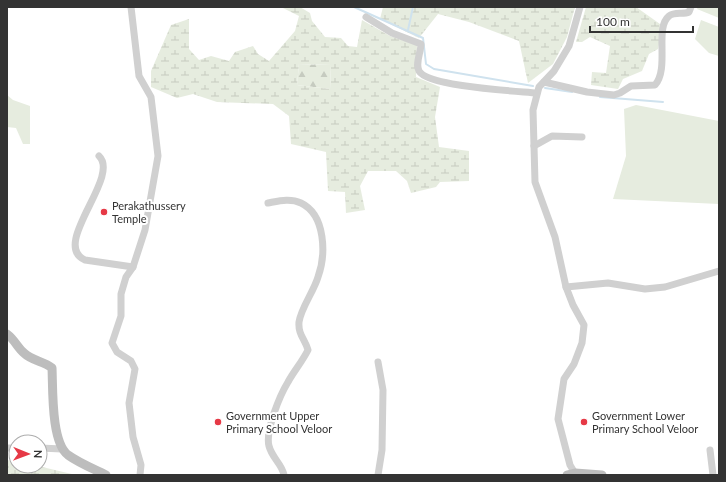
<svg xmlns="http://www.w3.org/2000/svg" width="726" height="482" font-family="Lato,sans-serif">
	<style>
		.grass { fill: #e6ecdf }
		.forest { fill: url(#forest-firs) }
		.wetland { fill: url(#wetland-marsh); fill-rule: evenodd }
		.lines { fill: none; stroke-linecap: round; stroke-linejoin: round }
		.stream { stroke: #cfe2ee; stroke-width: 2 }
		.street { stroke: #d0d0d0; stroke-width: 7 }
		.secondary { stroke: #bdbdbd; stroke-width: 9 }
		.poi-dot { fill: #e63946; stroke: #fff; stroke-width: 1.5 }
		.labels { text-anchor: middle; stroke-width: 4; stroke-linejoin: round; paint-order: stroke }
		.poi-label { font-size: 11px; fill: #333; stroke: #fff; text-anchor: start }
	</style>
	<defs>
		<pattern id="forest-firs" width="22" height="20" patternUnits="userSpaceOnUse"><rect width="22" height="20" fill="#e6ecdf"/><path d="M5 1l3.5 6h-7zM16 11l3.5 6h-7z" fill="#c6cbc0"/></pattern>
		<pattern id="wetland-marsh" width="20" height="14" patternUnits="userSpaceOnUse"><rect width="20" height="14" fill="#e6ecdf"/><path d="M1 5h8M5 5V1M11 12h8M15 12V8" fill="none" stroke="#c6cbc0"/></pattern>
	</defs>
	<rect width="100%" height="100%" fill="#fff"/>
	<!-- grass -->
	<g class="grass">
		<polygon points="698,7 719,7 719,18 697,9"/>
		<polygon points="701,20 719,27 719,56 709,53 695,39"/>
		<polygon points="7,95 13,100 30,106 30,144 23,144 16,128 7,127"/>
		<polygon points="636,105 719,121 719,204 613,199 626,156 624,109"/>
	</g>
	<!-- forest -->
	<polygon class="forest" points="299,64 331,65 330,89 297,85"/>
	<!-- wetland -->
	<g class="wetland">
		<path d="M281,7H300L310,13L312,21L325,37L341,38L348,46L357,47L362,20L390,36L417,45L416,77L440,87L435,117L439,147L469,151V181L440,182L436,187L411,193L407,181L396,171H368L360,186L365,210L346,213L345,192L328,191L326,152L291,144L289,116L273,104L217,102L193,94L177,98L151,87V71L171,25L189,19V49L199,60L211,56L229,61L235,52L253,46L258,54L269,61L295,31L299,16ZM299,64L331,65L330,89L297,85Z"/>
		<polygon points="383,7 575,7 567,37 553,64 528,83 519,41 469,22 438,14 419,38 380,19"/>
		<polygon points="586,7 636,7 660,24 660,39 658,49 649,54 642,71 623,79 618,89 591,85 592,72 606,73 610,46 590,37 582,42 576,42"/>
		<polygon points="7,460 16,462 16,466 38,466 76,475 7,475"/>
	</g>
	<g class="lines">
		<!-- stream -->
		<g class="stream">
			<polyline points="354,7 423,38 426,64 434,69 533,86"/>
			<polyline points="408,30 413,7"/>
			<polyline points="545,88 572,92"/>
			<polyline points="600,97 663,102"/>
		</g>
		<!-- street -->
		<g class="street">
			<polyline points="131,7 139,76 151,97 158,156 145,230 133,267 126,277 121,294 121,316 112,343 117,352 131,361 135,369 129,403 133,437 141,465 140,475"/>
			<path d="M366,17L392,33L421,44C421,52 415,63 419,71C428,87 517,91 537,93"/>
			<path d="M544,82L587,92L614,95L620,93L631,86L655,85C670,68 654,28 669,16C675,11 683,15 689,12L691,7"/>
			<polyline points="534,146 552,136 582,137"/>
			<path d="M99,156C121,177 50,245 85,260L133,267"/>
			<path d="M268,203C279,201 290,198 301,203C326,215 326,255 318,277C314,291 301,308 299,322C298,335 305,339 308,350C302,362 294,371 288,382C280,395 265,431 269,446C272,458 282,464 284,475"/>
			<polyline points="566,287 608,283 645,289 665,287 719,271"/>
			<polyline points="378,362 383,390 382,450 378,475"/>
			<polyline points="7,448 16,448"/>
			<polyline points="40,448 62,449"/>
			<polyline points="710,450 713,475"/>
			<polyline points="576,475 570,465 558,419 564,379 574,364 582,343 584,325 573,305 566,287 555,237 535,182 533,110 539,87 554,71 569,46 580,7"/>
		</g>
		<!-- secondary -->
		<g class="secondary">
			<path d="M7,334C15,340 17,347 24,353C32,361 44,361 52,368C53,389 51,442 68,455C79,463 94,469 106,475"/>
			<polyline points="567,475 575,473 602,475"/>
		</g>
	</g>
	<!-- markers -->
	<g class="poi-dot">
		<circle cx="104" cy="212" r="4"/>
		<circle cx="218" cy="422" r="4"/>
		<circle cx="584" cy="422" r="4"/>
	</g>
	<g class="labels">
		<!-- poi labels -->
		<g class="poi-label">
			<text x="112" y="210">Perakathussery<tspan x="112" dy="13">Temple</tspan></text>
			<text x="226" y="420">Government Upper<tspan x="226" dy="13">Primary School Veloor</tspan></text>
			<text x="592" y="420">Government Lower<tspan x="592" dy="13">Primary School Veloor</tspan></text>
		</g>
	</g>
	<!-- border -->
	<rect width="726" height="482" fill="none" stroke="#333333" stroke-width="16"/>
	<!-- north arrow -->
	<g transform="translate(28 454) rotate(91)"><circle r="19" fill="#ffffff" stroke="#adadad"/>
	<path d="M0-3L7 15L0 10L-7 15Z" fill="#e63946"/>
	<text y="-6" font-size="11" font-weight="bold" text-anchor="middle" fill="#333333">N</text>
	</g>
	<!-- scale -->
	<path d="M590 26v6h103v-6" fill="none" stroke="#333333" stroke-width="2"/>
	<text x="596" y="26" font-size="12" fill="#333333" stroke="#ffffff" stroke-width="3" paint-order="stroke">100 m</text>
</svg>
